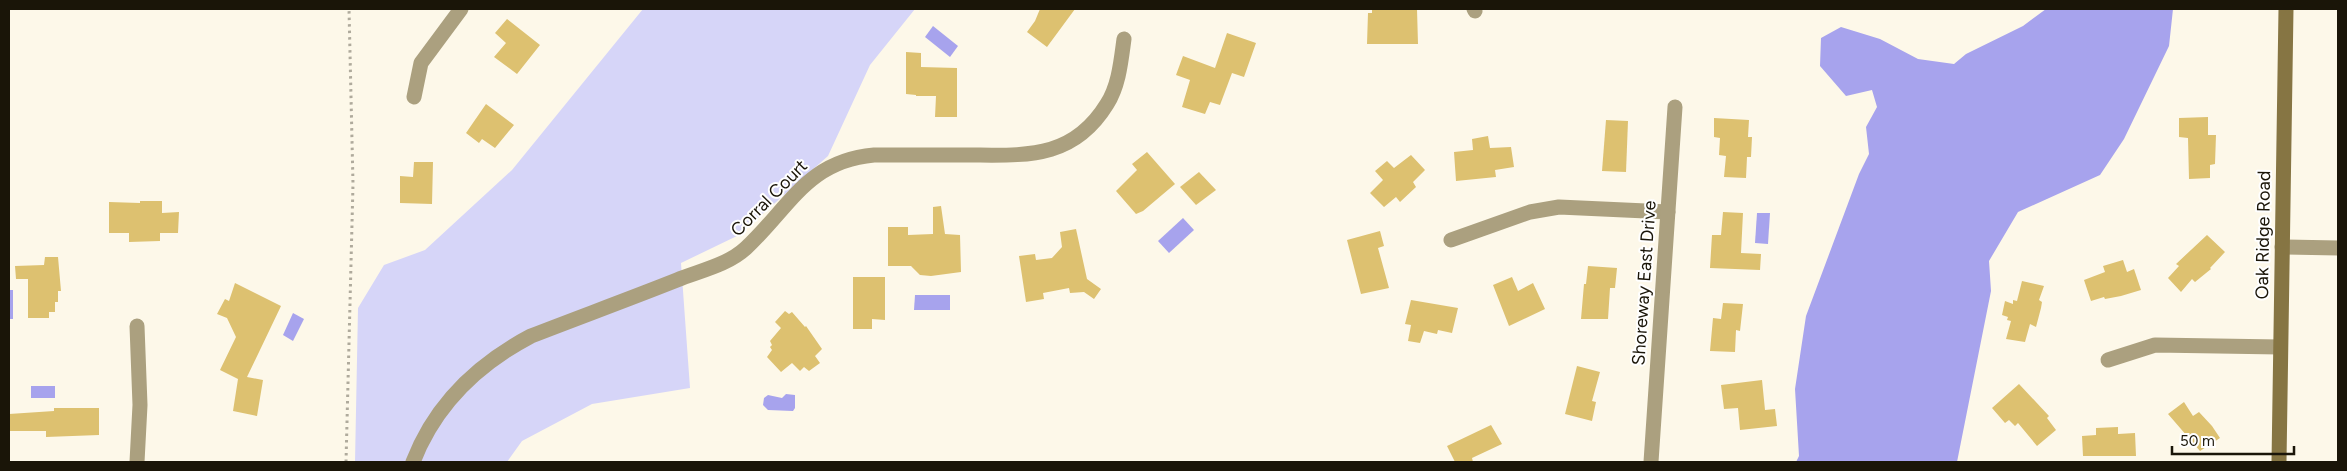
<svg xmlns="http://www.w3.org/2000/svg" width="2347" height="471" font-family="Figtree,sans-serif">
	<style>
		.green { fill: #d6d5f8 }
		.water { fill: #a7a3ed }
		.building { fill: #ddc170 }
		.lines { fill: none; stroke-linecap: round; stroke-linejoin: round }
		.path { stroke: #afaa9c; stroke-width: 3; stroke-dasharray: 2.5 4; stroke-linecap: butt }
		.street { stroke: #aba07f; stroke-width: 15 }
		.secondary { stroke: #867543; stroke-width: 15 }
		.labels { text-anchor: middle; stroke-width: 4; stroke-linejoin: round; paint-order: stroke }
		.street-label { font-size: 18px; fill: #1a1508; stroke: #fff }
	</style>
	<rect width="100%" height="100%" fill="#fdf8e9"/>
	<!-- green -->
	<polygon class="green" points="643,9 915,9 870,65 828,156 739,235 681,263 690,388 592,404 522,441 507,462 355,462 358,308 384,265 425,250 512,170"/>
	<!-- water -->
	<g class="water">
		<polygon points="2046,9 2173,9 2169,46 2124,139 2100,175 2018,212 1989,261 1991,291 1957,462 1796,462 1799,456 1795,389 1806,316 1859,174 1869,154 1866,127 1877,107 1872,90 1846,96 1820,66 1821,38 1841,27 1880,39 1918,59 1954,64 1966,54 2023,26"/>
		<polygon points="933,26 958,46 950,57 925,37"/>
		<polygon points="1757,213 1770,213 1768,244 1755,243"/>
		<polygon points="1183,218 1194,230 1169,253 1158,241"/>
		<rect x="9" y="290" width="4" height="29"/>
		<polygon points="915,295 950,295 950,310 914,310"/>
		<polygon points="293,313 304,319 293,341 283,335"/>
		<rect x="31" y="386" width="24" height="12"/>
		<polygon points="786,394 795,395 795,408 793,411 768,410 763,405 764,398 768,395 782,398"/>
	</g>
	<!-- building -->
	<g class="building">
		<polygon points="1040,9 1075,9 1047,47 1027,32 1035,21"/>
		<polygon points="1372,9 1417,9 1418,44 1367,44 1368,13 1372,13"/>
		<polygon points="507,19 540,45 517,74 494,57 506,43 495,33"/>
		<polygon points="1227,33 1256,43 1244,77 1232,73 1220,105 1210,102 1205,114 1182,107 1190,80 1176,75 1183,56 1215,68"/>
		<polygon points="906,52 921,53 921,67 957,68 957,117 935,117 936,96 916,96 916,95 906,94"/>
		<polygon points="486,104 514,125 495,148 482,139 479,143 466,133"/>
		<polygon points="2208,117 2208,135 2216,135 2215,164 2210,165 2210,178 2189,179 2188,138 2179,137 2179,118"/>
		<polygon points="1714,118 1749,120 1748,137 1752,137 1751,157 1747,157 1746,178 1724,177 1726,156 1719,155 1720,138 1714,137"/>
		<polygon points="1606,120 1628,121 1626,172 1602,171"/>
		<polygon points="1488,136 1490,148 1511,147 1514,167 1495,170 1496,177 1456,181 1454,152 1473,150 1472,139"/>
		<polygon points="1147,152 1175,184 1143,211 1136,214 1116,191 1137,170 1132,164"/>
		<polygon points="1411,155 1425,170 1413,182 1416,187 1400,202 1396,197 1384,207 1370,193 1383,180 1375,171 1387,161 1394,168"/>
		<polygon points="414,162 433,162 432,204 400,203 400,176 413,177"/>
		<polygon points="1199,172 1216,190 1196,205 1180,187"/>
		<polygon points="140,201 162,201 162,213 179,212 178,233 160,233 160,241 129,242 129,233 109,233 109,202 140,203"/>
		<polygon points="941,206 945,234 960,235 961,272 931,276 920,275 911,266 888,266 888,227 908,227 908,235 933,234 933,207"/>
		<polygon points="1723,212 1743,213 1741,253 1761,254 1760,270 1710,268 1712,235 1721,235"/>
		<polygon points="1076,229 1087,279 1101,289 1094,299 1084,292 1070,293 1069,288 1043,293 1044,299 1026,302 1019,256 1035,254 1036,260 1052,258 1062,247 1060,232"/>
		<polygon points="1380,231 1384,246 1378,248 1389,288 1361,294 1347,240"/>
		<polygon points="2207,235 2225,252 2210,268 2211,269 2195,282 2192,279 2181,292 2168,278 2179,266 2176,264"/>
		<polygon points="45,257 58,257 61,291 58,291 58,302 55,302 55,312 49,312 49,318 28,318 28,279 16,279 15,266 44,265"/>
		<polygon points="2123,260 2127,272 2134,269 2141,290 2121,296 2105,299 2104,297 2091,301 2084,280 2105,272 2103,266"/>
		<polygon points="1588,266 1617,268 1615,288 1610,288 1608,319 1581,319 1584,284 1586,284"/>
		<polygon points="853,277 885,277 885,320 872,319 872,329 853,329"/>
		<polygon points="1512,277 1518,291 1533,283 1545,309 1509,326 1493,285"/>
		<polygon points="2022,281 2044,286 2039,300 2042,302 2041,308 2036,327 2030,324 2025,342 2006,339 2011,321 2007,320 2008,317 2002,315 2005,301 2013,304 2013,300 2017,301"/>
		<polygon points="235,283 281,306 247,377 263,380 257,416 233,411 238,379 220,370 236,337 227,318 217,314 225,299 229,301"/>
		<polygon points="1411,300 1458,308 1452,333 1438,330 1437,334 1424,331 1420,343 1408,341 1411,325 1405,324"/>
		<polygon points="1723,303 1743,304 1740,331 1736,330 1735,352 1710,351 1713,318 1721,319"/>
		<polygon points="785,311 789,314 792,312 805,327 806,326 822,349 815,356 820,363 809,371 804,367 800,371 792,363 781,372 767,357 772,350 770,347 772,345 770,341 781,328 775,322"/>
		<polygon points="1577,366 1600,372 1592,401 1596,402 1592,421 1565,414"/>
		<polygon points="1762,380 1765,410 1775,409 1777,426 1740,430 1738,408 1724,409 1721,385"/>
		<polygon points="2019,384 2049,416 2047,418 2056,430 2037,446 2018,423 2015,426 2009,420 2005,423 1992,408"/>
		<polygon points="2184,402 2193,416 2199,412 2212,426 2220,438 2200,451 2168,414"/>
		<polygon points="54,408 99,408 99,435 46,437 46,431 9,431 9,414 54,411"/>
		<polygon points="1491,425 1502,444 1472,458 1473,462 1455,462 1447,446"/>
		<polygon points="2118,427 2118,434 2135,433 2136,456 2083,456 2082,436 2096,435 2096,428"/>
	</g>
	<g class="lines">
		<!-- path -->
		<polyline class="path" points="346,462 353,184 349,9"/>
		<!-- street -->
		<g class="street">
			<polyline points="1474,9 1475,11"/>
			<polyline points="414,97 421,63 461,9"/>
			<polyline points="1451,240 1530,212 1559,207 1668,212"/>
			<polyline points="2282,247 2338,248"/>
			<polyline points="2108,360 2155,345 2280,347"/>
			<polyline points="137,462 140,405 137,326"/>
			<path d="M413,462C435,405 478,364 531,336C580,317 629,299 677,280C699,271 728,265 746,248C790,207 807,161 874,155C905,155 935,155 965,155C1023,155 1072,161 1107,104C1119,85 1121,61 1124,39"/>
			<polyline points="1651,462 1675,107"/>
		</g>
		<!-- secondary -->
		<polyline class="secondary" points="2279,462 2286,9"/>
	</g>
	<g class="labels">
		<!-- street labels -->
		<g class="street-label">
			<text transform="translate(769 198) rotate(-45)" y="6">Corral Court</text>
			<text transform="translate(2263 235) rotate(-89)" y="6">Oak Ridge Road</text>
			<text transform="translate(1644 283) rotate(-86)" y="6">Shoreway East Drive</text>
		</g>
	</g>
	<!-- border -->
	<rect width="2347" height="471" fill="none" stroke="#1a1508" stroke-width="20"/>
	<!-- scale -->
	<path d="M2172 446v8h122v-8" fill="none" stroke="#1a1508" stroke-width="2.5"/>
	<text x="2180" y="446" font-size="15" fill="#1a1508" stroke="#ffffff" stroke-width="4" paint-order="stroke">50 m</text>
</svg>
